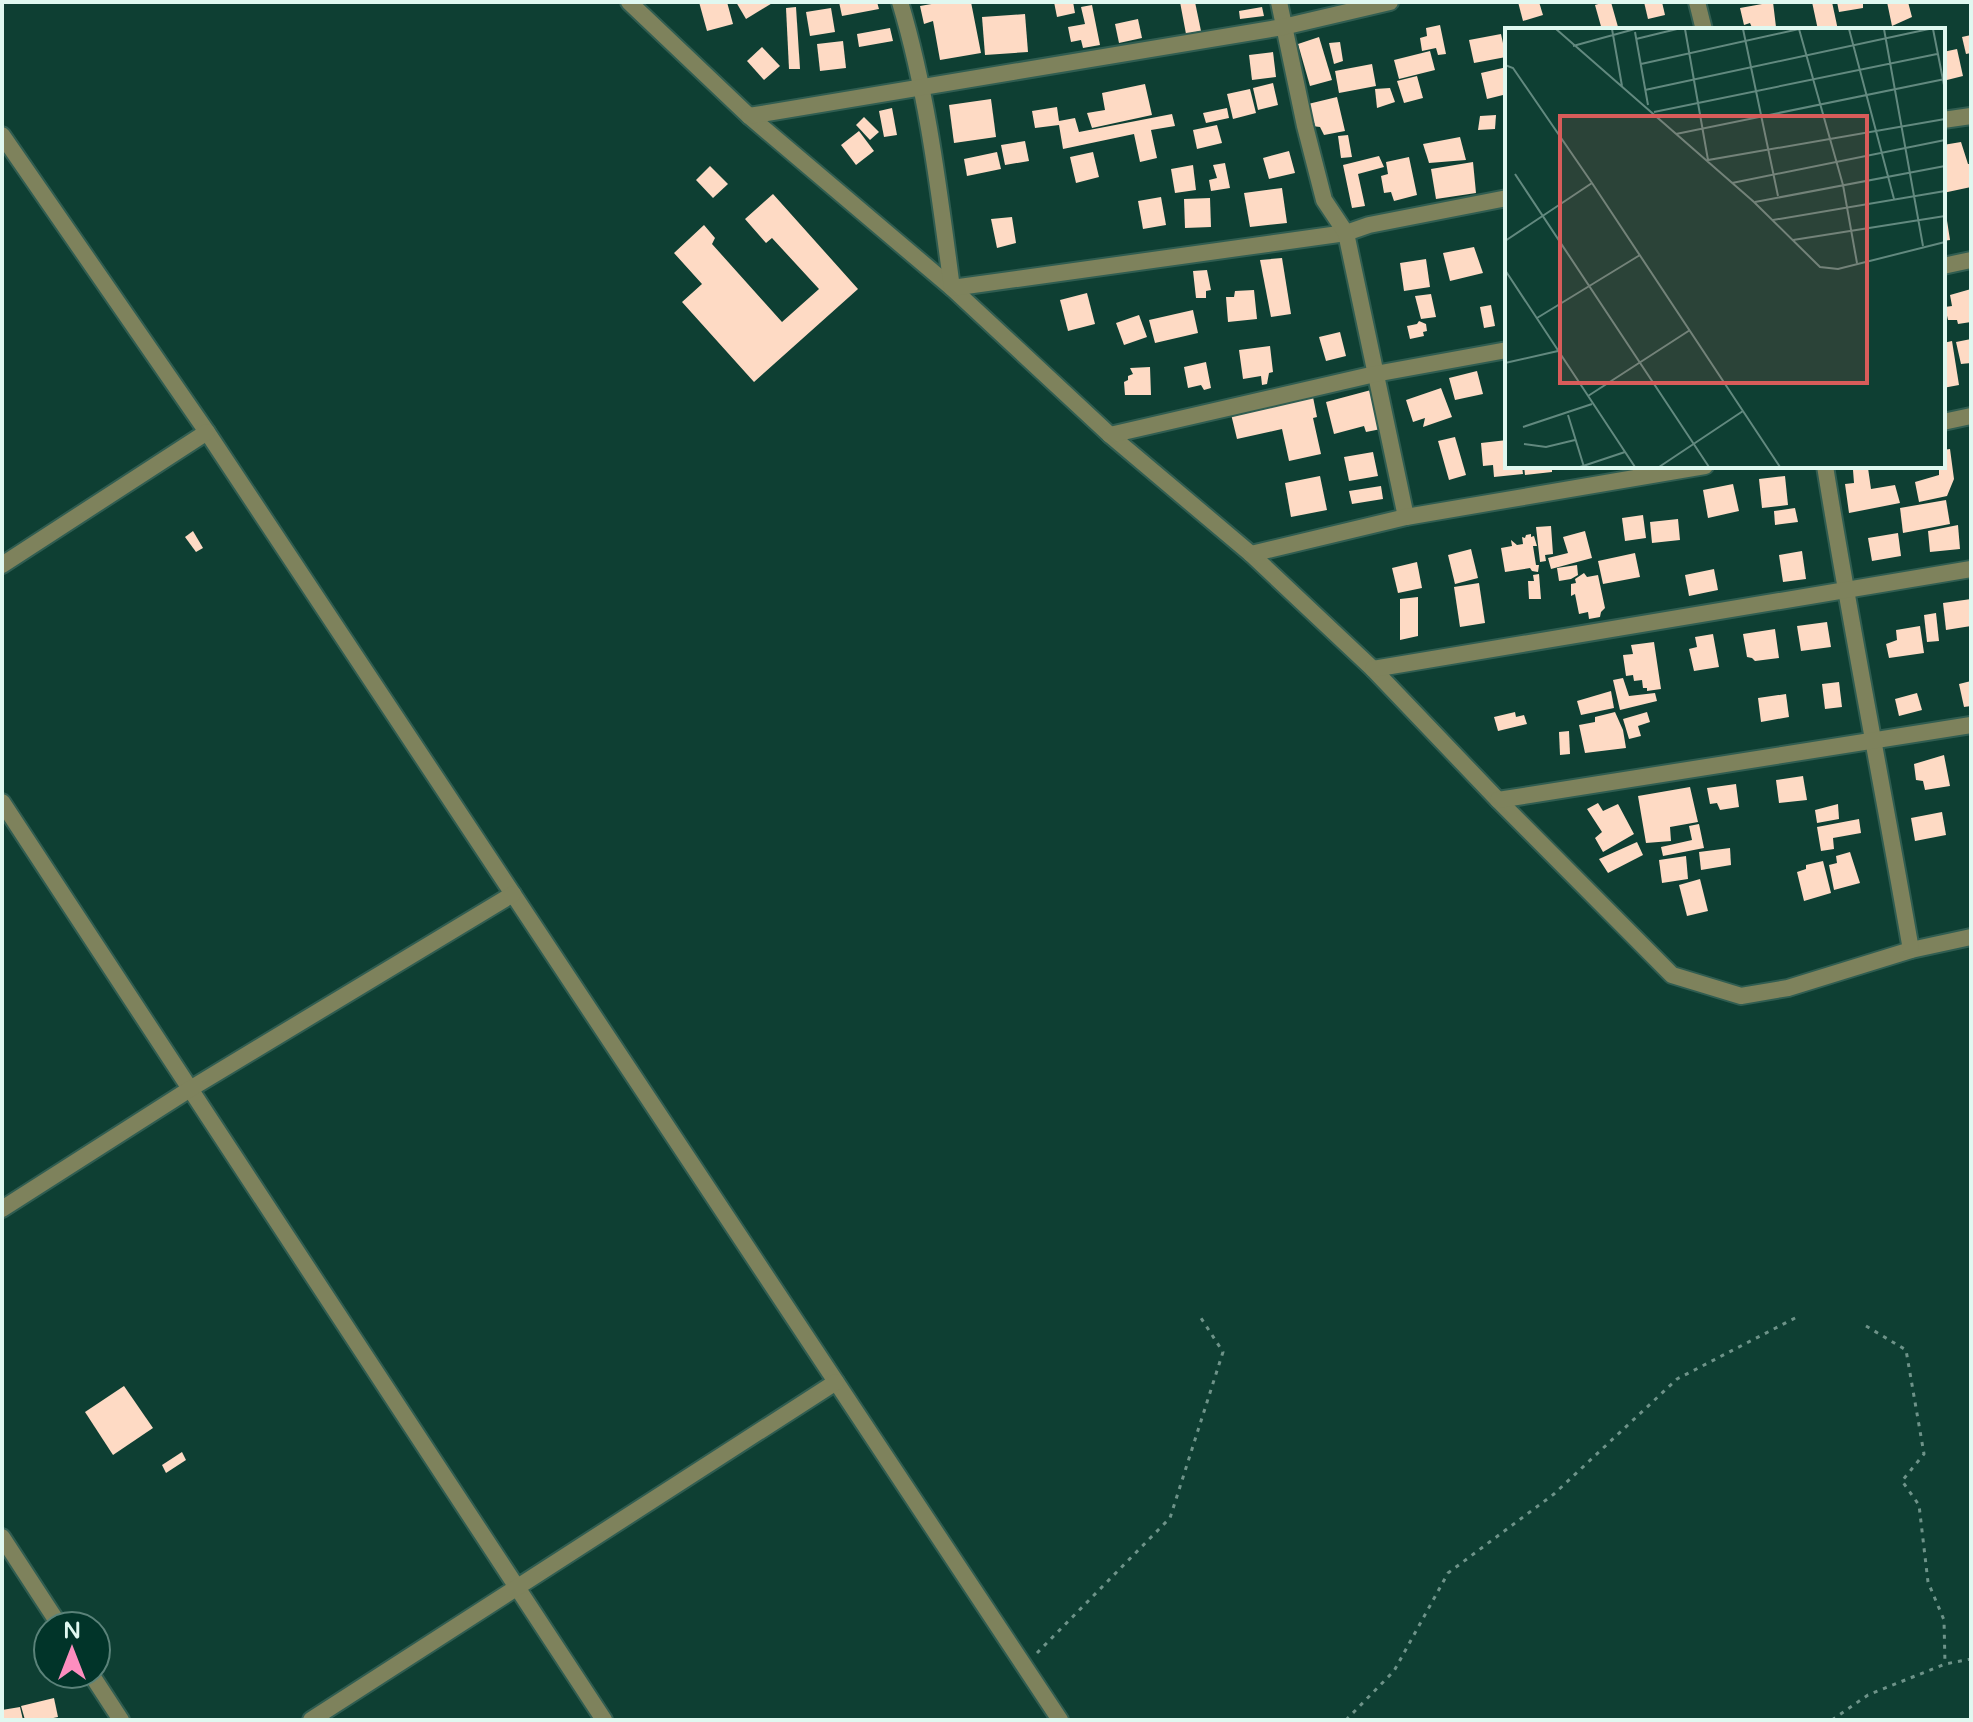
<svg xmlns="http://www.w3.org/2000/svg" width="1973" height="1722" font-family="'Varela Round',sans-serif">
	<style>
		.building { fill: #fedac4 }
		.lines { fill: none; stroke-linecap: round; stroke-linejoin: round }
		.minor-casing { stroke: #305d51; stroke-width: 20 }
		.path { stroke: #6e9389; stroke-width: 3; stroke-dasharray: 4 6; stroke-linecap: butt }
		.minor { stroke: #7e825c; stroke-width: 16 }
		.inset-road { fill: none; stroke: #62897f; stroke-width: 2 }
		.view { fill: #d85c5a; fill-opacity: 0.15; stroke: #d85c5a; stroke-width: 4 }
		.inset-edge { fill: none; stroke: #e0f8f0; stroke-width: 4 }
	</style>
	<rect width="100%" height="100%" fill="#0e3f33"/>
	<!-- building -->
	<g class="building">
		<polygon points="699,2 727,2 733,24 707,31"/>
		<polygon points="736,2 774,2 746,19"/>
		<polygon points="839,2 877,2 879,9 842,16"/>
		<polygon points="943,2 971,2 981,53 940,60 933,21 924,24 920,6"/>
		<polygon points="1054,2 1073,2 1075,13 1057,17"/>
		<polygon points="1180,2 1195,2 1201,31 1186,34"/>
		<polygon points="1518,2 1539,2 1543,15 1523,21"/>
		<polygon points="1605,2 1611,2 1618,27 1602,30 1595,5"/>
		<polygon points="1644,2 1662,2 1665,15 1648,19"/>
		<polygon points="1773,2 1776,27 1767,30 1753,30 1750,23 1744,25 1740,8"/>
		<polygon points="1812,2 1832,2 1838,30 1818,30"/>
		<polygon points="1837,2 1863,2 1863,8 1839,12"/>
		<polygon points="1887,2 1908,2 1912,17 1892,26"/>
		<polygon points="1092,5 1100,45 1083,48 1081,40 1071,42 1068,27 1085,24 1081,7"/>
		<polygon points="796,7 800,69 789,69 786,8"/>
		<polygon points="1262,7 1264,16 1240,19 1239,11"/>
		<polygon points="831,8 835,32 810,36 806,12"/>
		<polygon points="1025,14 1028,52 985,55 982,17"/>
		<polygon points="1138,19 1142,38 1119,43 1115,24"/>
		<polygon points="1440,25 1446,54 1438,55 1436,48 1422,51 1420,38 1427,36 1426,28"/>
		<polygon points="890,28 893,41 859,47 857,34"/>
		<polygon points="1501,34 1506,57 1474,63 1469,40"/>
		<polygon points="1971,35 1971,53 1966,54 1962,37"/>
		<polygon points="1319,37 1332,80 1310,86 1298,44"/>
		<polygon points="843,41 846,68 820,71 817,44"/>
		<polygon points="1340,42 1343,61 1334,64 1329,43"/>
		<polygon points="762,47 780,66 764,80 747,61"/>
		<polygon points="1957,49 1963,76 1943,81 1943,52"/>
		<polygon points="1430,51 1435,70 1399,79 1394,60"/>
		<polygon points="1273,52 1276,77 1252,80 1249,55"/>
		<polygon points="1372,64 1376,86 1339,93 1335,71"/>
		<polygon points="1507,67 1507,94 1487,99 1481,73"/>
		<polygon points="1417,76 1423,98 1404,103 1397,81"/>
		<polygon points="1273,83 1278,105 1258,110 1253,88"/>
		<polygon points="1145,84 1152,115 1092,128 1087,113 1105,110 1102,93"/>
		<polygon points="1390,88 1395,102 1377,108 1375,89"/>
		<polygon points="1250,89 1256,113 1233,119 1227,94"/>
		<polygon points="1337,97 1345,131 1324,135 1320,127 1312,126 1308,104"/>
		<polygon points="991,99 996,137 954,143 949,105"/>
		<polygon points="1057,107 1059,121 1075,118 1079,132 1172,114 1175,126 1151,130 1157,158 1140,162 1134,134 1063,149 1059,125 1035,128 1032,111"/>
		<polygon points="892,108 897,135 884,137 879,111"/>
		<polygon points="1227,108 1229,118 1206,123 1203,113"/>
		<polygon points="1496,115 1495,129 1478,130 1480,116"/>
		<polygon points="864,117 879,132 870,140 856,125"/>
		<polygon points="1217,125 1222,143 1197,149 1193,130"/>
		<polygon points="859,131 874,151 856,165 841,145"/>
		<polygon points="1348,135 1352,157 1341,158 1338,136"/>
		<polygon points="1460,137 1466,160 1429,163 1423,144"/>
		<polygon points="1025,141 1029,161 1005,165 1001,145"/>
		<polygon points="1961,142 1968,164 1971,164 1971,187 1943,193 1943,145"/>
		<polygon points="1289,151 1295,173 1269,179 1263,158"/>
		<polygon points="997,152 1001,169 967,176 964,159"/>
		<polygon points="1093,152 1099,177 1076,183 1070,157"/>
		<polygon points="1379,156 1384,167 1358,174 1365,206 1352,208 1343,165"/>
		<polygon points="1409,157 1417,195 1394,201 1391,192 1384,193 1381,176 1388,174 1386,162"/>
		<polygon points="1473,162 1476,193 1436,199 1431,169"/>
		<polygon points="1225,163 1230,188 1211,191 1209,180 1217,178 1213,165"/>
		<polygon points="1193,165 1196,190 1175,193 1171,169"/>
		<polygon points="710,166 728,184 713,198 696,180"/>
		<polygon points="1282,188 1287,223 1250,227 1244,193"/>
		<polygon points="773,194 858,289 754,382 682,302 702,284 674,253 704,225 715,238 712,244 782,322 819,289 772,238 766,243 745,219"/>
		<polygon points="1161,197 1166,225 1143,229 1138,201"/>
		<polygon points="1210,198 1211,227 1185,228 1184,199"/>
		<polygon points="1943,208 1945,208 1950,240 1943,241"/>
		<polygon points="1012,217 1016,243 997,248 991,219"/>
		<polygon points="1474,247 1483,273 1450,281 1443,253"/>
		<polygon points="1282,258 1291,314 1271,317 1260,260"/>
		<polygon points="1426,259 1430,287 1404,291 1400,263"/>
		<polygon points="1207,270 1211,290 1206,291 1206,298 1196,298 1193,271"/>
		<polygon points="1971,289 1971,322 1958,324 1957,320 1948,320 1945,307 1952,306 1950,295"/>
		<polygon points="1254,290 1257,319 1228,322 1226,297 1234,297 1235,291"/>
		<polygon points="1087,293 1095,324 1068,331 1060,300"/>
		<polygon points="1431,294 1436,317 1421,319 1415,296"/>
		<polygon points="1491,305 1495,326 1484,328 1480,307"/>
		<polygon points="1193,310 1198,333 1155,343 1149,320"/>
		<polygon points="1139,315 1147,337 1124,345 1116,323"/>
		<polygon points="1419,321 1426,324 1427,331 1423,332 1424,336 1410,339 1407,326 1417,324"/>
		<polygon points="1340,332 1346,356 1326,361 1319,337"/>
		<polygon points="1971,339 1971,363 1961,364 1956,342"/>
		<polygon points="1952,341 1959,385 1943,388 1943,343"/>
		<polygon points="1270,346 1273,372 1269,373 1267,384 1262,385 1261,376 1243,379 1239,350"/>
		<polygon points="1206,362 1211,388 1204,390 1201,385 1188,388 1184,367"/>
		<polygon points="1150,367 1151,395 1125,395 1124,382 1128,380 1128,376 1133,374 1130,368"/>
		<polygon points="1477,371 1483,394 1455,400 1449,378"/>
		<polygon points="1441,388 1452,417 1423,427 1425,418 1413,422 1406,400"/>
		<polygon points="1371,390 1381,429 1366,432 1364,426 1334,434 1326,402"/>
		<polygon points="1313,397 1317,417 1313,418 1321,454 1289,461 1282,429 1237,439 1231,414"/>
		<polygon points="1455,437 1466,475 1449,480 1438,441"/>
		<polygon points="1507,440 1507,466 1522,466 1523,474 1494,477 1493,465 1483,466 1481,443"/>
		<polygon points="1950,449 1954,479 1947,496 1919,502 1915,482 1939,475 1939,466 1943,466 1943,450"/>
		<polygon points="1373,452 1378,476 1349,481 1344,457"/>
		<polygon points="1524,466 1552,466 1552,472 1525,475"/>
		<polygon points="1868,468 1871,489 1895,485 1900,503 1849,513 1845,484 1854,483 1853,470"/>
		<polygon points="1320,476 1327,510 1291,517 1285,483"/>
		<polygon points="1785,476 1788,505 1762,508 1759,479"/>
		<polygon points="1733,484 1739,511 1708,518 1703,490"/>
		<polygon points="1381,486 1383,499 1352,504 1349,491"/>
		<polygon points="1946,500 1950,524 1903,533 1900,508"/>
		<polygon points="1795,508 1798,522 1775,525 1774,511"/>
		<polygon points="1643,515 1646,538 1625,541 1622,518"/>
		<polygon points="1678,519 1680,540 1652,543 1650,522"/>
		<polygon points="1958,525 1960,549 1930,552 1928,531"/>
		<polygon points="1551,526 1553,554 1545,555 1546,561 1540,562 1536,527"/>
		<polygon points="193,531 203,548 196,552 185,537"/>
		<polygon points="1585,531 1592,558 1551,569 1548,558 1568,553 1563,537"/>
		<polygon points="1898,533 1901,556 1872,561 1868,538"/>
		<polygon points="1531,534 1531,537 1534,536 1537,546 1533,546 1536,565 1539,565 1538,572 1532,571 1530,568 1505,572 1501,548 1512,546 1511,540 1517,545 1523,544 1522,537 1525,538 1526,535"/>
		<polygon points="1471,549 1478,578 1455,584 1448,555"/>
		<polygon points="1802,551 1806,579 1783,582 1779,555"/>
		<polygon points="1635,553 1640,577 1603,584 1598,561"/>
		<polygon points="1417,562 1422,588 1398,593 1392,568"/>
		<polygon points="1577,565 1578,575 1571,579 1559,581 1557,568"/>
		<polygon points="1714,569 1718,590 1689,596 1685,575"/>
		<polygon points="1584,573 1587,577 1598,575 1605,608 1601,612 1600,617 1589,619 1588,612 1579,614 1575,594 1571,596 1571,584 1576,583 1575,579"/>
		<polygon points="1539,574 1541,599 1529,599 1528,581 1534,581 1533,575"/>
		<polygon points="1479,583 1485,623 1460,627 1454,587"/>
		<polygon points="1418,597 1418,636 1400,640 1400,599"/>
		<polygon points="1971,599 1971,626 1946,630 1943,603"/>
		<polygon points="1936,613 1939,641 1927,642 1924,615"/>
		<polygon points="1827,622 1831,647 1801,651 1797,626"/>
		<polygon points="1920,626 1924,653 1889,658 1886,644 1897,640 1896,630"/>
		<polygon points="1775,629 1779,658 1755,661 1752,658 1747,657 1743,634"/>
		<polygon points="1713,634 1719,667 1694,671 1689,649 1697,647 1695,637"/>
		<polygon points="1654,642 1661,689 1647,691 1647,688 1643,688 1642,680 1634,681 1633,675 1626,676 1623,655 1633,654 1631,645"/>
		<polygon points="1623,678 1629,696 1655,693 1657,701 1620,710 1613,680"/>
		<polygon points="1971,681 1971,706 1964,707 1959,684"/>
		<polygon points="1839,682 1842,707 1825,709 1822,684"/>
		<polygon points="1611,691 1614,708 1581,715 1577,701"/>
		<polygon points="1917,693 1922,710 1899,716 1895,699"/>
		<polygon points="1786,694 1789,717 1761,722 1758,698"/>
		<polygon points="1515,712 1516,717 1524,715 1527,724 1498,731 1494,717"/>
		<polygon points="1615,712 1623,730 1626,748 1585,753 1579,725 1595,722 1595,717"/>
		<polygon points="1647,712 1650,722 1638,726 1641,736 1629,739 1623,719"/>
		<polygon points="1569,731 1570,754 1560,755 1559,732"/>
		<polygon points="1944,755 1950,786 1925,790 1923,781 1916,780 1914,764"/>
		<polygon points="1803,776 1807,800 1779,803 1776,780"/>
		<polygon points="1736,784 1739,807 1720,810 1717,803 1710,804 1707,788"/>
		<polygon points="1690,787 1698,822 1670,827 1671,841 1646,843 1638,796"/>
		<polygon points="1598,803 1603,811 1618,804 1634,834 1603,852 1595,838 1602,832 1587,809"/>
		<polygon points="1838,804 1839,819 1817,823 1815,810"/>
		<polygon points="1942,812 1946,835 1915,841 1911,818"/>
		<polygon points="1859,819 1861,833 1833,838 1834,849 1821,851 1817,827"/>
		<polygon points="1699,824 1704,848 1663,856 1661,847 1692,840 1689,826"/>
		<polygon points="1637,842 1643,855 1608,873 1599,859"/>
		<polygon points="1730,848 1731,865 1701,870 1699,852"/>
		<polygon points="1850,852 1860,883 1834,890 1829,865 1837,863 1836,856"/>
		<polygon points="1686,856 1688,879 1662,883 1659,860"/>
		<polygon points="1823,861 1831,893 1804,901 1797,872 1806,869 1806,865"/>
		<polygon points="1700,879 1708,911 1687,916 1679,885"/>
		<polygon points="124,1386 153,1428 113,1455 85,1412"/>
		<polygon points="182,1452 186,1460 166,1473 162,1465"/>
		<polygon points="54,1698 58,1717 44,1720 25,1720 21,1706"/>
		<polygon points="20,1707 23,1720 2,1720 2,1710"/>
	</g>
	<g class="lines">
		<!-- minor casing -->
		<g class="minor-casing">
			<g id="minor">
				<polyline points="629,2 749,116 952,288 1110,435 1251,554 1373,669 1498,800 1672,975 1741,996 1788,988 1911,950 1971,937"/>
				<path d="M900,2C928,95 939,192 952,288L1346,233L1369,225L1507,198"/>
				<polyline points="1279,2 1305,126 1324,200 1346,233 1406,517"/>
				<polyline points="1697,2 1704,30"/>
				<polyline points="749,116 1283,27 1390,2"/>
				<polyline points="1943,120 1971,116"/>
				<polyline points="2,135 207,432 1060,1720"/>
				<polyline points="1943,266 1971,260"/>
				<polyline points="1943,422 1971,416"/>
				<polyline points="1110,435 1375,374 1507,350"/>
				<path d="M1825,466C1851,628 1883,788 1911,950"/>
				<polyline points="1251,554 1406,517 1705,466"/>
				<polyline points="2,565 207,432"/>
				<polyline points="1373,669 1971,569"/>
				<polyline points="1498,800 1971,725"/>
				<polyline points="2,802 604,1720"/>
				<polyline points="2,1209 190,1089 513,894"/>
				<polyline points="2,1537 60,1626"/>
				<polyline points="91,1674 121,1720"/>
				<polyline points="311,1720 836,1382"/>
			</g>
		</g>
		<!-- path -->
		<g class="path">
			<polyline points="1866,1326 1906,1350 1924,1454 1902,1481 1919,1505 1928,1582 1944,1620 1945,1664"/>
			<polyline points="1037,1653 1170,1518 1223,1352 1201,1318"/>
			<polyline points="1346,1720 1394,1671 1448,1573 1554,1494 1677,1379 1797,1317"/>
			<polyline points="1832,1720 1868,1695 1945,1664 1971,1659"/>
		</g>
		<!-- minor -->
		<use href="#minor" class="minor"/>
	</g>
	<!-- overview -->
	<g transform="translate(1505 28)">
		<rect width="440" height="440" fill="#0e3f33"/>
		<path class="inset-road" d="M51,1L249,174L315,239L333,241L440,214M107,1L117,58M180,1L203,132L440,91M238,1L273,168M294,1L338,157L352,235M344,1L389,171M379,1L418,218M428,1L440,62M130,4L143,77M131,11L172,1M68,18L130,1M136,36L294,1M0,37L8,40L87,155L275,439M140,62L424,1M149,84L432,26M171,106L440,51M10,146L204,439M227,155L440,112M250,174L440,138M268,192L440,163M288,212L440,188M0,213L87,155M0,242L130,439M32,290L135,227M0,335L53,323M83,368L185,302M63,387L79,439M18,399L87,376M19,416L41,419L70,412M75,439L120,424M154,439L238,383"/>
		<path class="view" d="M55,88H362V355H55Z"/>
		<rect width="440" height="440" class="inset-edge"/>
	</g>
	<!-- border -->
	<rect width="1973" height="1722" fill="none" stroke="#e0f8f0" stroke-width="8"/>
	<!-- north arrow -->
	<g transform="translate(72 1650)"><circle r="38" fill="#013429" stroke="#5a8279" stroke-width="2"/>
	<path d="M0-6L14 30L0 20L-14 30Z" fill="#fd8ebf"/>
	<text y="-12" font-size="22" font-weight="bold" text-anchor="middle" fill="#e0f8f0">N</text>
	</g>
</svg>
